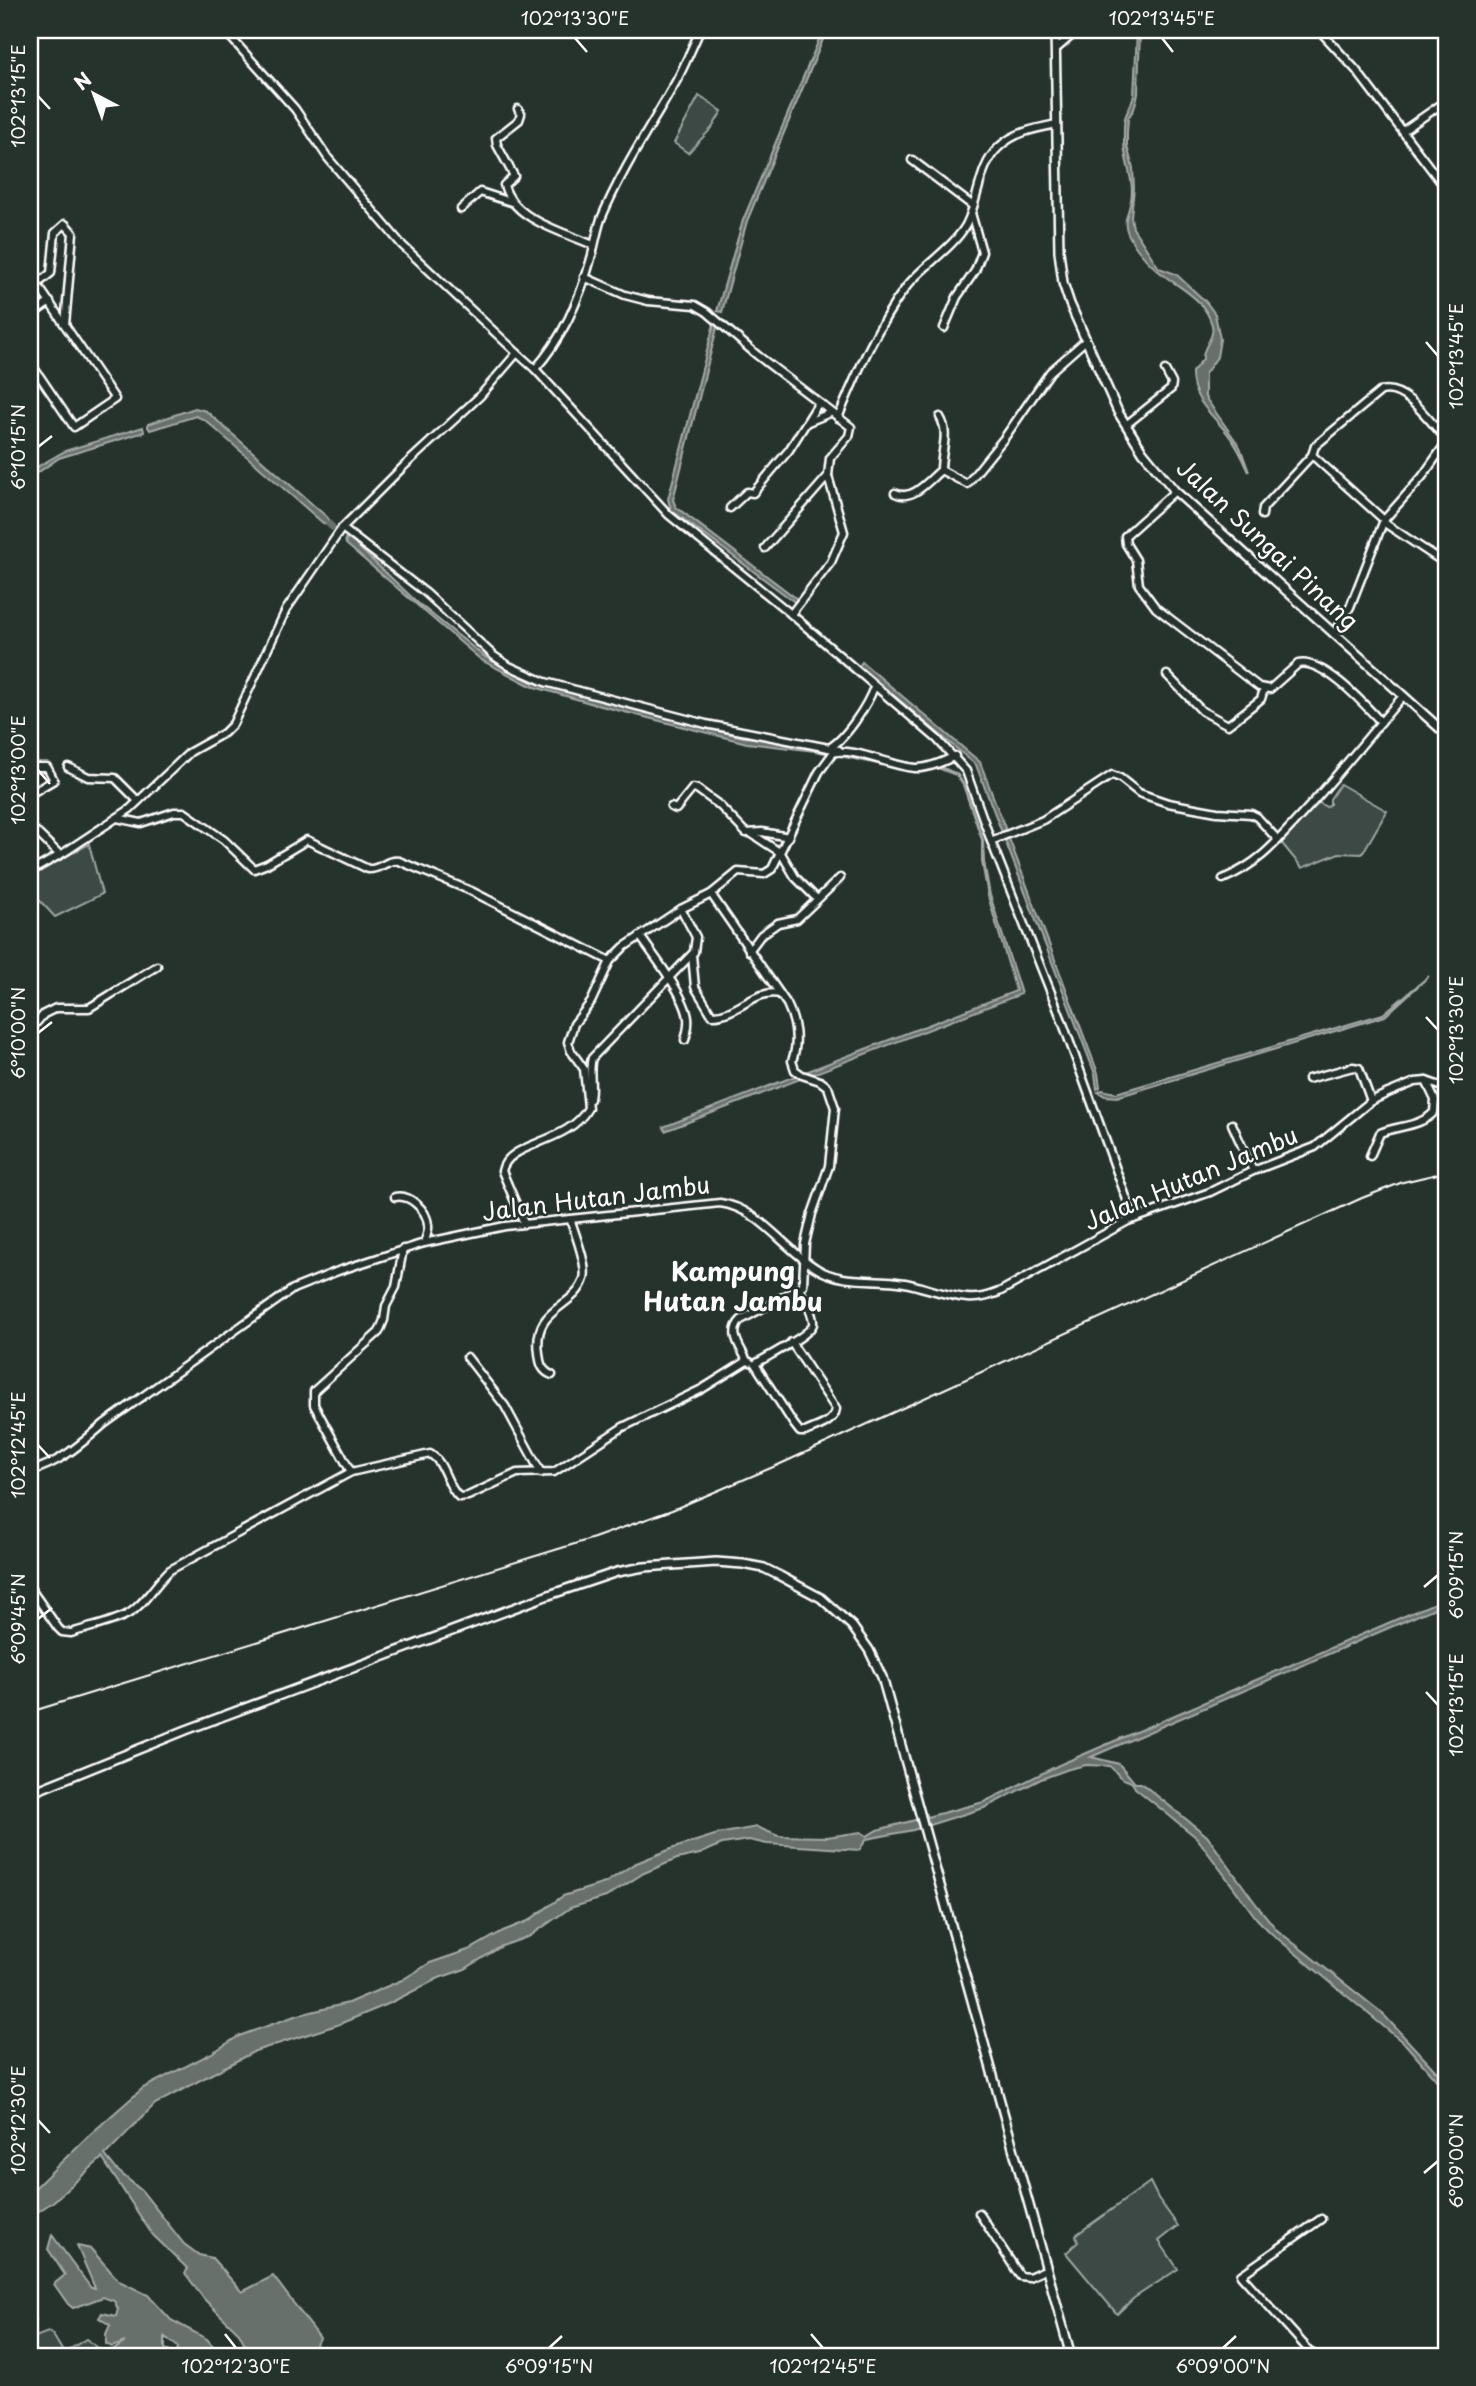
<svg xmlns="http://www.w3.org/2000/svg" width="1476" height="2386" font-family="'Playpen Sans',sans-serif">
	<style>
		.green { fill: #3e4944; stroke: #9ea4a2; stroke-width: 2 }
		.water { fill: #67706c; stroke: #a4a9a7; stroke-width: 2 }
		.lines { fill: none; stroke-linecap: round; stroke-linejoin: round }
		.canal { stroke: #67706c; stroke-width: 7 }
		.minor-casing { stroke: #fff; stroke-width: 11 }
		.tertiary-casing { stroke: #fff; stroke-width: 12 }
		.minor { stroke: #26332d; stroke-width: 6 }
		.tertiary { stroke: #26332d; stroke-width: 7 }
		.rail { stroke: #fff; stroke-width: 2 }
		.ticks { fill: none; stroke: #fff; stroke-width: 2.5 }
		.labels { text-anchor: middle; stroke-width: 5; stroke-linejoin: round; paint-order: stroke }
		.street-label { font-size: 24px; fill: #fff; stroke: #26332d }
		.neighbourhood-label { font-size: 26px; font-weight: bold; fill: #fff; stroke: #26332d }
		.neatline { fill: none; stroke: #fff; stroke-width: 2.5 }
		.ticks-label { font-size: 18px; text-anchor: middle; fill: #fff }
	</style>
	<rect width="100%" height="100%" fill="#26332d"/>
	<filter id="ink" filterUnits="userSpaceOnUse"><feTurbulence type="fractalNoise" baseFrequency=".0143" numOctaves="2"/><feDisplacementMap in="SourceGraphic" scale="14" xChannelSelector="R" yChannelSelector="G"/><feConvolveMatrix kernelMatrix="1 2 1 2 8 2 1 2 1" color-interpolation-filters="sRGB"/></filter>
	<g filter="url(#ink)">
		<!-- green -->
		<g class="green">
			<polygon points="699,96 722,111 712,128 688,153 674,143"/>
			<polygon points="1340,784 1387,811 1362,854 1339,853 1302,868 1280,841 1318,802 1326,807 1330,804 1330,799"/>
			<polygon points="89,844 102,894 55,917 30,890 30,876"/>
			<polygon points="1150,2182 1158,2198 1178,2226 1159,2241 1178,2269 1134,2298 1117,2314 1066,2253 1078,2242 1076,2235"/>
			<polygon points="30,2312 36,2320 32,2334 33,2338 48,2332 53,2335 62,2350 67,2351 86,2339 109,2356 30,2356"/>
		</g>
		<!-- water -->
		<g class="water">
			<polygon points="823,30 827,30 747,221 722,312 717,311 743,220"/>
			<path d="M1137,30H1140L1138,94L1134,109L1128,118L1127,133V146L1133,168L1134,188L1131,217L1133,228L1159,268L1176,274L1206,302L1215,314L1220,339L1217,357L1205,374V397L1240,447L1249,472C1243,458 1237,445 1227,433C1211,413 1191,399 1192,372L1203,359C1202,346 1215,339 1212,325C1204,296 1176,287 1156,269C1145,260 1132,244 1127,231C1123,219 1129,212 1131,200C1135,180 1124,161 1124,142C1124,133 1123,122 1126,115C1129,108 1132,103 1134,95Z"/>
			<polygon points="715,320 718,324 673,500 676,507 797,599 796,603 671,510 668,499"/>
			<polygon points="195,408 206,411 328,518 329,524 323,523 205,420 196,416 150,430 148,427 148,424"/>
			<polygon points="143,427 144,432 59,458 30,478 30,471 65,451"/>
			<polygon points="345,539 351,540 419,604 485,657 531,682 743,737 782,740 893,766 939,766 957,774 964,785 983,840 984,862 990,895 1021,994 665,1131 663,1127 1016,991 988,896 982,862 982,840 963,785 956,775 938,768 917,772 815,751 747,743 597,705 531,686 481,660 346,544"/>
			<polygon points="862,662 980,762 1098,1073 1100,1087 1097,1089 1095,1074 976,765 859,666"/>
			<polygon points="1429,976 1385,1016 1117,1097 1105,1096 1098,1092 1102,1090 1116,1093 1383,1014"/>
			<path d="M1446,1598L1444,1604L1091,1757L1119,1764L1135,1783H1141L1207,1836L1256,1904L1277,1930L1382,2013L1446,2082V2091L1406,2045L1271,1933L1257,1919L1197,1838L1135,1788C1132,1779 1127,1782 1120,1777C1116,1773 1114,1769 1109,1766L1086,1765L1069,1769L1041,1779L984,1808L913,1830L867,1839L859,1850L767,1844L749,1840L722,1844L700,1854L677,1859L644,1873L606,1897L570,1908L530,1936L502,1946L465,1969L439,1978L388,2004L337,2025L255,2051L155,2104L105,2155L117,2170L142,2191L184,2244L199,2255L212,2258L242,2292L273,2276L320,2338L316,2344L323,2356H251L239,2333L204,2299L185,2273L188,2269L152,2234L102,2158L54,2201L30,2217V2190L35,2188L86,2138L143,2088L212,2053L239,2036L295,2016L348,2003L402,1980L430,1963L471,1949L503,1931L528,1921L563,1896L605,1883L634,1864L671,1849L718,1834L757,1827L778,1836L827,1837L861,1832L867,1836L877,1830L984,1802L1059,1765Z"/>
			<polygon points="52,2235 91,2288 95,2288 77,2246 91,2249 119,2281 148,2295 171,2320 207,2339 222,2356 181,2356 177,2351 178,2347 165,2337 165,2349 171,2351 173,2356 116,2356 114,2350 125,2342 112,2347 106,2344 106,2334 110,2325 99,2318 102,2313 116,2316 118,2309 114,2301 103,2297 73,2308 68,2304 54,2284 65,2275 48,2249"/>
		</g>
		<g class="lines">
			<!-- canal -->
			<polyline class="canal" points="329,524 332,527"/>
			<!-- minor casing -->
			<g class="minor-casing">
				<g id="minor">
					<polyline points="224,30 295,109 328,158 402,245 517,353"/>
					<polyline points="1319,30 1356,70 1446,189"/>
					<polyline points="1056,49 1078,30"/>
					<path d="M518,109L521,114L519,120L496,138L497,145L514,176L504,185C513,220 564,232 593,245"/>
					<polyline points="1403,131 1446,101"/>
					<polyline points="912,160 973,206"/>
					<polyline points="461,209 480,192 511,202"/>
					<polyline points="584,277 625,295 648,301 695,305 707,312 757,355 851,427 849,436 830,458 828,476 765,548"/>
					<polyline points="30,290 51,273 55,233 65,224 73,233 65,325"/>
					<polyline points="30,316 50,302"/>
					<polyline points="944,328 957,297 975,271 982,252 971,213"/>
					<polyline points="30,362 74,427 115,399 37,284"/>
					<polyline points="535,369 669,515 791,614 937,739 966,771 991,841 1061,1018 1134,1219"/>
					<path d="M838,418C856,375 878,323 907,286C924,265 952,249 966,225C979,201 978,166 999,147C1014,132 1037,128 1057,124"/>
					<polyline points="808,422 830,413"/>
					<polyline points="1126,425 1171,389 1172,383 1165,370"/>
					<polyline points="1312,455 1384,520 1386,524 1446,564"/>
					<polyline points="941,470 967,484 1005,437 1050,372 1085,341"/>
					<path d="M1175,491L1125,536L1126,544L1136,560L1139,585L1156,608L1259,687L1270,689L1298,664C1323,658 1365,705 1381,722"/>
					<path d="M895,493C912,502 928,481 941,470C941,450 950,434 940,417"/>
					<polyline points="730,508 747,492 753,493 789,450 818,404"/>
					<path d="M1262,515L1263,508L1312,455L1315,446L1381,391C1405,384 1431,423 1446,439"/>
					<polyline points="342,528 426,593 494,656 509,666 545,682 706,724 839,750"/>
					<polyline points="791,614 831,562 844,532 828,476"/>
					<polyline points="1334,634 1350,607 1384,520 1422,477 1446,443"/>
					<polyline points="1167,675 1202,711 1228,725 1261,699 1264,689"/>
					<path d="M829,748C846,739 868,704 874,687"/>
					<polyline points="30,764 34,767 47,767 54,780 30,794"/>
					<polyline points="68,767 88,777 115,778 138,801"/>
					<polyline points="671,807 676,809 693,788 697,789 719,805 746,833 762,832 789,837"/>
					<path d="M117,818L141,823L174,812H184L224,840L254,869L267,864L307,840L368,869C380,870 387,859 399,861L471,891L610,961"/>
					<polyline points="30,826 60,855"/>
					<polyline points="752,834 781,853 795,877 817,899"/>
					<polyline points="991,841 1043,820 1112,775 1120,778 1139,793 1168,803 1217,812 1251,814 1257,817 1278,840"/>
					<path d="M30,872L65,852L130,809L190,752L224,733L233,724L286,610L342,528L403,467L480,396L517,353L535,369C563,338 581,296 592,255C595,243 597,231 601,219C622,169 652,125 678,78C686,62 693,46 700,30"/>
					<path d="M1223,879C1262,862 1277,841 1305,811C1339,774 1370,734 1403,696"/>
					<path d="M711,894L787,1004C796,1023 799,1042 792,1061L795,1070L802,1075L820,1081L828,1087L835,1108L829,1166L812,1214L805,1244L803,1285L799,1288C803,1297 814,1314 813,1324C811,1335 766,1357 755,1364L793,1423L800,1432H805C816,1427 834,1423 836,1409L791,1342"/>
					<path d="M640,936C654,956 685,995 688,1018C689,1026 687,1033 685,1040"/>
					<polyline points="749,951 761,935 778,923 797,919 840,878"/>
					<path d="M692,955L695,987L712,1015C737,1016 755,988 780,994"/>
					<polyline points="30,1030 44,1014 56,1008 89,1008 157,966"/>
					<polyline points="1308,1079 1353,1067 1359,1068 1371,1101"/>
					<path d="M590,1099C593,1085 588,1071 592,1058L694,952L696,937L681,909"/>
					<polyline points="1232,1124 1253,1171"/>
					<path d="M1370,1156L1380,1133C1397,1126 1422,1126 1434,1112L1435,1100L1426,1081"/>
					<path d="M395,1197C410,1194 427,1210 428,1225C429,1231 426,1238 424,1243"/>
					<path d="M524,1223L502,1171C508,1141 568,1145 588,1108L584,1069L571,1051L568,1042L574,1024L591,1002L610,961L624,947L681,909L711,894L738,872L764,874L772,869L819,772L833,753C851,746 895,768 917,768C930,768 943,762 955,756"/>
					<polyline points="467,1357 505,1406 541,1473"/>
					<path d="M750,1362L747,1361C740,1346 728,1333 741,1320L799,1288"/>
					<path d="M552,1375C542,1371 540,1364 539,1353C532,1306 575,1309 584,1279C588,1266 575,1234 571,1221"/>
					<path d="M30,1471C60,1463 81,1444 104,1424L293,1289L338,1271L424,1243L505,1226L720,1203C759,1208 783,1248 816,1268C842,1285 875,1277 905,1283C925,1287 946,1296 967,1298C979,1299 988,1296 999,1292L1128,1221L1210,1192L1253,1171L1315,1147L1371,1101L1388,1093L1415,1082L1426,1081L1446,1088"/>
					<polyline points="351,1472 314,1405 314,1391 379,1332 384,1320 386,1306 396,1287 403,1249"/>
					<path d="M30,1588L58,1628L62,1632L71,1633C89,1627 112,1623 128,1614C145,1604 155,1584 170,1570L351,1472L430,1454C445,1462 446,1486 459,1497L468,1496L517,1473L554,1472L623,1427L702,1389L747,1361"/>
					<polyline points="979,2213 1020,2276 1029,2277 1047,2269"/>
					<polyline points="1314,2356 1241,2275 1321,2219"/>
				</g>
			</g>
			<!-- tertiary casing -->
			<g class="tertiary-casing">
				<g id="tertiary">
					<polyline points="1055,30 1059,251 1063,283 1070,304 1118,412 1143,452 1175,491 1446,734"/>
					<polyline points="30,1793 186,1730 546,1596 617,1572 644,1567 716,1562 743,1564 764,1568 780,1576 821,1598 852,1626 869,1650 882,1677 1071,2356"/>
				</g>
			</g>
			<!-- minor -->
			<use href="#minor" class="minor"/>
			<!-- tertiary -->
			<use href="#tertiary" class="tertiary"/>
			<!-- rail -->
			<polyline class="rail" points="30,1712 594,1538 672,1510 778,1465 1362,1198 1403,1182 1446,1172"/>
		</g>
	</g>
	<!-- ticks -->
	<path class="ticks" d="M575,38L587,52M1162,38L1173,52M38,96L50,109M1426,342L1438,356M38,447L52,436M38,770L50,784M1426,1017L1438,1030M38,1033L52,1022M38,1445L50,1458M1424,1587L1438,1575M38,1619L52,1608M1426,1692L1438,1705M38,2120L50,2133M1424,2173L1438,2161M225,2334L236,2348M811,2334L823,2348M549,2348L562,2336M1223,2348L1236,2336"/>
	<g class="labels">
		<!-- street labels -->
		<g class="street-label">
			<text transform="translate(1267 545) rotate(43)" y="8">Jalan Sungai Pinang</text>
			<text transform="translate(1191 1179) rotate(-23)" y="8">Jalan Hutan Jambu</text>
			<text transform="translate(596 1199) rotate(-7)" y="8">Jalan Hutan Jambu</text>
		</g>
		<!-- neighbourhood labels -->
		<g class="neighbourhood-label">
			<text x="733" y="1281">Kampung<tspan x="733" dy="30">Hutan Jambu</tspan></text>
		</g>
	</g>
	<!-- margin -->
	<rect width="1476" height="2386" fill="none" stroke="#26332d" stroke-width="77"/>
	<!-- north arrow -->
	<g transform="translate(94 94) rotate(319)" stroke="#26332d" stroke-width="5" paint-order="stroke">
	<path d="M0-5L12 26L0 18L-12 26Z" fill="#ffffff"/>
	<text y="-10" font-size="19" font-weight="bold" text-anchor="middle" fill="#ffffff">N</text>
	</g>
	<rect x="38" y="38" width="1400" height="2310" class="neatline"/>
	<g class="ticks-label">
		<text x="575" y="25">102°13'30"E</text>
		<text x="1162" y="25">102°13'45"E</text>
		<text transform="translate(19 96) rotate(-90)" y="6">102°13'15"E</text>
		<text transform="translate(1457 356) rotate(-90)" y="6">102°13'45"E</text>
		<text transform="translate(19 447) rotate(-90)" y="6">6°10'15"N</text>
		<text transform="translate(19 770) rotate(-90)" y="6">102°13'00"E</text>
		<text transform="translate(1457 1030) rotate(-90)" y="6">102°13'30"E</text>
		<text transform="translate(19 1033) rotate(-90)" y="6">6°10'00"N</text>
		<text transform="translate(19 1445) rotate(-90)" y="6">102°12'45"E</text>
		<text transform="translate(1457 1575) rotate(-90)" y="6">6°09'15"N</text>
		<text transform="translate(19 1619) rotate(-90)" y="6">6°09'45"N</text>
		<text transform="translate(1457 1705) rotate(-90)" y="6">102°13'15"E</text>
		<text transform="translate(19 2120) rotate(-90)" y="6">102°12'30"E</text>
		<text transform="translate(1457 2161) rotate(-90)" y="6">6°09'00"N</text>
		<text x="236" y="2373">102°12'30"E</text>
		<text x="549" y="2373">6°09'15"N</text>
		<text x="823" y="2373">102°12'45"E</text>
		<text x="1223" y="2373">6°09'00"N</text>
	</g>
</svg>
